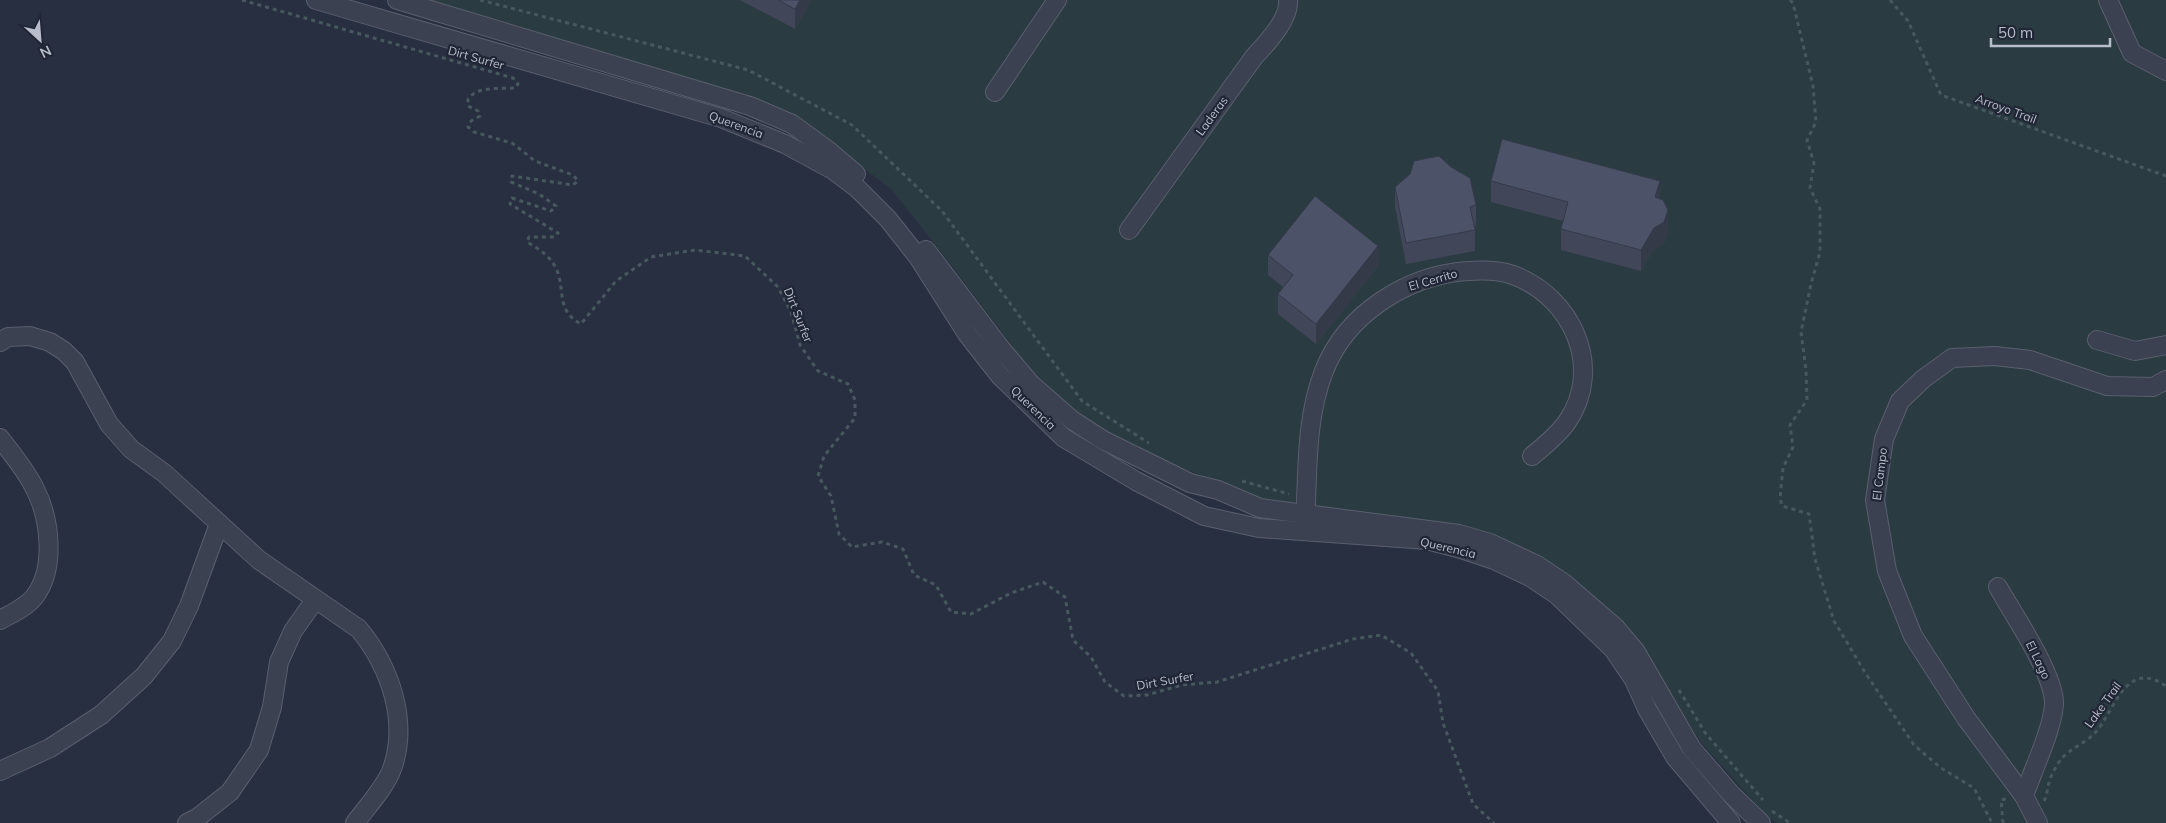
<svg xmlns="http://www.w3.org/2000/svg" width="2166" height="823" font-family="Mulish,sans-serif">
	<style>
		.green { fill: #2a3b42 }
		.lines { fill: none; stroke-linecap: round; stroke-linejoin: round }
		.minor-casing { stroke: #5a5f6e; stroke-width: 20 }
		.path { stroke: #48585f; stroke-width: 3; stroke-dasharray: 4 4; stroke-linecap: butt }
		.minor { stroke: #3c4151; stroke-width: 18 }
		.wall { fill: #414759 }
		.shaded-wall { fill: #353a49 }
		.building { fill: #4c5368; stroke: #353a49 }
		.labels { text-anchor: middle; stroke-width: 4.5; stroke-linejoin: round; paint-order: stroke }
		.street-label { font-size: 12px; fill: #b9bdcb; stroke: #212636 }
	</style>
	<rect width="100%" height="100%" fill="#282f41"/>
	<!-- green -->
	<polygon class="green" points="409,0 2166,0 2166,823 1777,823 1767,816 1702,744 1642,650 1569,582 1271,502 1155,458 1081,417 1028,367 938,248 891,189 801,121"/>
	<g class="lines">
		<!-- minor casing -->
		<g class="minor-casing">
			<g id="minor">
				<polyline points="316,0 721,118 785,144 833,170 857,188 888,219 918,257 967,334 1000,376 1064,438 1136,481 1204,516 1259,528 1427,540 1461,549 1494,560 1530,577 1557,595 1613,649 1634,680 1647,709 1675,757 1731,823"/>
				<polyline points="397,0 750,106 792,124 829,151 856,174"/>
				<polyline points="2108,0 2132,53 2166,71"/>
				<polyline points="995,92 1057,0"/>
				<path d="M1129,230L1254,57C1266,44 1290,19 1288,0"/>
				<polyline points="926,250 1002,350 1031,384 1072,420 1103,440 1190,483 1218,490 1260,508 1459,534 1490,543 1537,565 1564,583 1615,627 1636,652 1692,749 1732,795 1761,823"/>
				<polyline points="2097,340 2135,351 2166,345"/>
				<path d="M0,342L8,337L30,336L50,342L64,351L75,362L109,424L131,449L164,473L259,560L359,629C390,667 409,721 392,769C386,786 366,808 355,823"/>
				<path d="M0,438C12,454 26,470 35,489C50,518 56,568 35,596C27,607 11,614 0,620"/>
				<path d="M1305,525C1308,474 1305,419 1324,371C1346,314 1407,275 1468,271C1482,270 1499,270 1513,275C1571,296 1605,367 1567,422C1558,435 1544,446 1532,456"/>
				<path d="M1998,587C2013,614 2055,675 2054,704C2053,728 2032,772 2024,796"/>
				<polyline points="0,771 50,748 101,715 144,676 172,641 189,606 219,524"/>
				<polyline points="187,823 197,818 230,792 259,750 272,707 279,662 293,631 315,600"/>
				<polyline points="2038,823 2024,796 1966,718 1913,636 1887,571 1875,500 1884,439 1900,401 1923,379 1952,358 1995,356 2030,360 2107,386 2153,387 2166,380"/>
			</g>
		</g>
		<!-- path -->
		<g class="path">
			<path d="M242,0L513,78L518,84L515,88C500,89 477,86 468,99V106L478,111L480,116L471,121L468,127L474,132L512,143L535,161L573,175L578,181L573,185L512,176L511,182L539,194L556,206L551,211L512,198L510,204L558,233L554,237H529L527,242C539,249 549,255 556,268C566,290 555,310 581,324L616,281L651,257L695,250L745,256L778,287L791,312L800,345L818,371L848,384L855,400V418L824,456L818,476L831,496L839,534L852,547L882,542L903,549L914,575L936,585L951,612L971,614L1011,593L1043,582L1065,597L1073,640L1091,657L1105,682L1124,696L1147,695L1182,685L1217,682L1353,639L1381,635L1411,653L1438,691L1443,723L1473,804L1494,823"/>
			<polyline points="480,0 748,70 852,125 942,211 1082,401 1149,443"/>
			<polyline points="1790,0 1793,3 1813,86 1816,122 1807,140 1814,163 1810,188 1820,209 1820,252 1811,284 1801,332 1806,370 1807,400 1790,425 1793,447 1783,468 1780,498 1782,506 1809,514 1815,559 1834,621 1866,674 1914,745 1941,768 1974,788 1992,823"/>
			<polyline points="1890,0 1908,21 1941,95 2166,176"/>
			<polyline points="1242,481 1289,494"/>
			<polyline points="1679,690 1706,734 1763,800"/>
			<path d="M2044,801C2047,796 2047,789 2049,783C2050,776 2057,765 2061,759C2070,749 2085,743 2095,733C2115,711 2125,658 2166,686"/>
			<polyline points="1772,811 1790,823"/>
			<polyline points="2003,823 2001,800 2006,799"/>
		</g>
		<!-- minor -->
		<use href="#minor" class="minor"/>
	</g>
	<!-- wall -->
	<g class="wall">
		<polygon points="740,0 811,0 795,29"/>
		<polygon points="1451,167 1476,205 1476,226 1474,226 1475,230 1475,251 1406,264 1395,207 1395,187"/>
		<polygon points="1491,181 1660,199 1668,231 1664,243 1654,249 1641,271 1561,250 1561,229 1563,221 1491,202"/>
		<polygon points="1268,255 1378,266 1316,344 1278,314 1278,294 1283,287 1268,275"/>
	</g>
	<!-- shaded-wall -->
	<g class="shaded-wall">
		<polygon points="800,0 811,0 795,29 795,9"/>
		<polygon points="1660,181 1660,201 1655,197"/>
		<polygon points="1668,210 1668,231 1664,243 1654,249 1641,271 1641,250 1654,228"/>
		<polygon points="1378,246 1378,266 1316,344 1316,324"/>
	</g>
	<!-- building -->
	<g class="building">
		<polygon points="778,0 800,0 795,9"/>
		<polygon points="1502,139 1660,181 1655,197 1663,200 1668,210 1664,222 1654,228 1641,250 1561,229 1568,202 1491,181"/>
		<polygon points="1439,156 1451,167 1470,178 1476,205 1470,207 1475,230 1406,243 1395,187 1410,174 1414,161"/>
		<polygon points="1315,196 1378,246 1316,324 1278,294 1293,275 1268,255"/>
	</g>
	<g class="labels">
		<!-- street labels -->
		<g class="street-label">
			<text transform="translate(476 58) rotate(16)" y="4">Dirt Surfer</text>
			<text transform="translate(2006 109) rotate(20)" y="4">Arroyo Trail</text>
			<text transform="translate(1212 116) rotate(-54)" y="4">Laderas</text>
			<text transform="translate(736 125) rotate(20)" y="4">Querencia</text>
			<text transform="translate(1433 280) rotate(-16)" y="4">El Cerrito</text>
			<text transform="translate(798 315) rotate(68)" y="4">Dirt Surfer</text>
			<text transform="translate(1033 408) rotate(44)" y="4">Querencia</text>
			<text transform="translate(1880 474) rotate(-83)" y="4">El Campo</text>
			<text transform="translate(1448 548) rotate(13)" y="4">Querencia</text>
			<text transform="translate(2038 660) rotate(64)" y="4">El Lago</text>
			<text transform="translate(1165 681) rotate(-10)" y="4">Dirt Surfer</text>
			<text transform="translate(2103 705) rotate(-54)" y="4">Lake Trail</text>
		</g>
	</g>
	<!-- north arrow -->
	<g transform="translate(40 40) rotate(154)" stroke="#212636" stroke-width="4" paint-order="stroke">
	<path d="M0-4L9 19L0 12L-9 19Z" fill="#b9bdcb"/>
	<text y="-8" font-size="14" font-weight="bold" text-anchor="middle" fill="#b9bdcb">N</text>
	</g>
	<!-- scale -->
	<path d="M1991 38v8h119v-8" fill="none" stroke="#b9bdcb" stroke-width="2.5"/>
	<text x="1998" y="38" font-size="15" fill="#b9bdcb" stroke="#212636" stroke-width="4" paint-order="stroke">50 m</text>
</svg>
